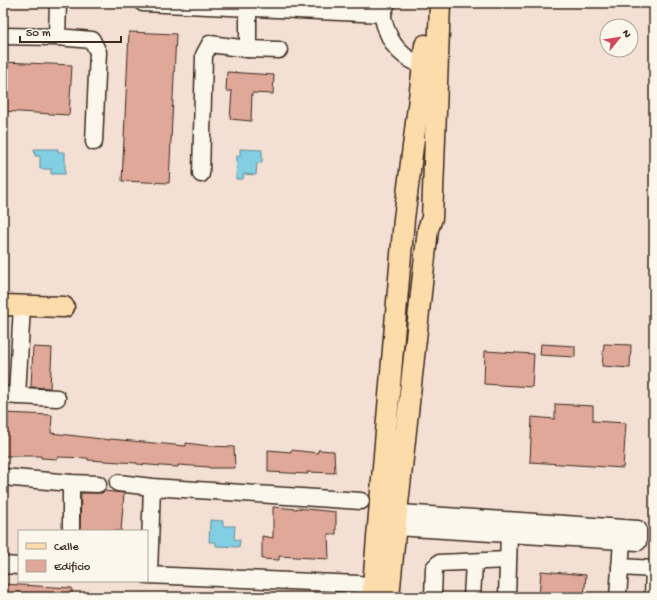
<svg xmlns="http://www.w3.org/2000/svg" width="657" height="600" font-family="'Gochi Hand',sans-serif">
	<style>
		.water { fill: #82cee2; stroke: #668c94 }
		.building { fill: #e0a899; stroke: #3b2a1e }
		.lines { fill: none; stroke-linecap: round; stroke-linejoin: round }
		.minor-casing { stroke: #3b2a1e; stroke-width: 19 }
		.major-casing { stroke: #3b2a1e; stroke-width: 23 }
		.minor { stroke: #fbf7ec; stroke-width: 16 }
		.major { stroke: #fddcac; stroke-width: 20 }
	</style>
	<rect width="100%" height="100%" fill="#f3dfd3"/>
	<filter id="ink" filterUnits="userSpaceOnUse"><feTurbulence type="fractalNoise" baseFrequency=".025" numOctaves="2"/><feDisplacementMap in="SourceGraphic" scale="8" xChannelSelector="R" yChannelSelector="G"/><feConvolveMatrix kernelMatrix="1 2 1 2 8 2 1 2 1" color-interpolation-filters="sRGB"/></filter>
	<g filter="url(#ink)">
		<!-- water -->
		<g class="water">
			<polygon points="34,149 58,149 58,152 65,152 65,174 51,174 51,169 40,169 40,156 35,156"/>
			<polygon points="240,149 262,150 262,163 257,163 256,175 244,174 243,179 236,179 237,156 240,156"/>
			<polygon points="210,520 223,521 223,526 235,526 234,539 240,540 239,547 216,546 216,542 209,542"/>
		</g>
		<!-- building -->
		<g class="building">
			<polygon points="129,32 176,34 169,183 122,181"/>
			<polygon points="3,62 72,65 69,115 3,111"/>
			<polygon points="227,72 274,75 273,94 252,93 251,121 230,119 232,91 226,91"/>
			<polygon points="541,344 575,346 575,357 540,355"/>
			<polygon points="604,344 631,345 630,368 602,366"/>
			<polygon points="33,347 52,348 50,388 31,387"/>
			<polygon points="485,351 534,354 532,387 484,384"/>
			<polygon points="555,404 593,406 593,421 626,423 623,468 530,462 532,417 555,419"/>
			<polygon points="3,413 52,415 51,433 110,440 110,439 186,446 186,443 209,446 234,447 235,468 209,468 209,467 178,465 178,467 162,466 137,464 137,463 88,460 88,458 58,457 58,459 41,458 41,456 3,456"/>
			<polygon points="268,450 291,452 291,450 318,453 318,450 334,451 335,473 307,472 308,474 268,472"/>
			<polygon points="104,491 124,493 121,531 80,531 81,493 102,493"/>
			<polygon points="273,507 297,509 297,508 336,512 336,534 328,534 329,559 279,556 279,560 262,559 262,536 273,538"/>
			<polygon points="541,571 586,575 584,597 539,597"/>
			<polygon points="3,584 72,588 72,597 3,597"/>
		</g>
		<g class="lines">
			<!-- minor casing -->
			<g class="minor-casing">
				<g id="minor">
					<polyline points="58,3 57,37 92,40 98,52 94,142"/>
					<polyline points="143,3 383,14"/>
					<path d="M387,3C386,7 383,11 383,15C383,20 385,26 387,31C395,53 411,63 434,69"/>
					<polyline points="248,8 248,49 279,50"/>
					<polyline points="3,36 57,37"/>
					<polyline points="201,174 204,55 210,44 248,49"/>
					<polyline points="3,395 57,398"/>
					<polyline points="17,396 22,306"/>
					<polyline points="3,477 71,483 98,484"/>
					<polyline points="71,483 71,531"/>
					<polyline points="118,483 152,487 361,501"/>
					<polyline points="386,512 638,529 638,542 396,527"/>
					<polyline points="3,565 19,566"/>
					<polyline points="620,567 654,569"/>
					<polyline points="149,574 152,487"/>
					<polyline points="147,575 358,584 385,588"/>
					<polyline points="433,597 434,568 439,563 508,560"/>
					<polyline points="472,597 474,562"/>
					<polyline points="507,597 509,534"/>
					<polyline points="618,597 622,541"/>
					<polyline points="653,597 654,569"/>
				</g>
			</g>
			<!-- major casing -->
			<g class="major-casing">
				<g id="major">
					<polyline points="3,305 64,307"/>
					<polyline points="372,597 404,219 423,66 425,45"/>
					<polyline points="389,597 397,513 428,229 432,218 440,3"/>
				</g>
			</g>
			<!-- minor -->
			<use href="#minor" class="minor"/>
			<!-- major -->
			<use href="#major" class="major"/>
		</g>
	</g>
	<!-- margin -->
	<rect width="657" height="600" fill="none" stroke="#fbf7ec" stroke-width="16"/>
	<rect x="8" y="8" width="641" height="584" fill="none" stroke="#3b2a1e" stroke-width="1.5" filter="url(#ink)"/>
	<!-- legend -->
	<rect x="18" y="530" width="130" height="52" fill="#fbf7ec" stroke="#aea59a"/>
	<rect x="26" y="543" width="20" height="6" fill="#fddcac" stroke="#aea59a"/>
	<text x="54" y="550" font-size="12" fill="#3b2a1e">Calle</text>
	<rect x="26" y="560" width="20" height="12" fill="#e0a899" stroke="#aea59a"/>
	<text x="54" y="570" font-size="12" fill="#3b2a1e">Edificio</text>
	<!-- north arrow -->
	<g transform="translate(619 38) rotate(60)"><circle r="19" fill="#fbf7ec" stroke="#aea59a"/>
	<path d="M0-3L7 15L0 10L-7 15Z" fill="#d1495b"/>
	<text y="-6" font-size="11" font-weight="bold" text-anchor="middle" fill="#3b2a1e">N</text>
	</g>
	<!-- scale -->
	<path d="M20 36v6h101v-6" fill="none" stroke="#3b2a1e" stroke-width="2"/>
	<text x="26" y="36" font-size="12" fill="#3b2a1e" stroke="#fbf7ec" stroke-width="3" paint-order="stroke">50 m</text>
</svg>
